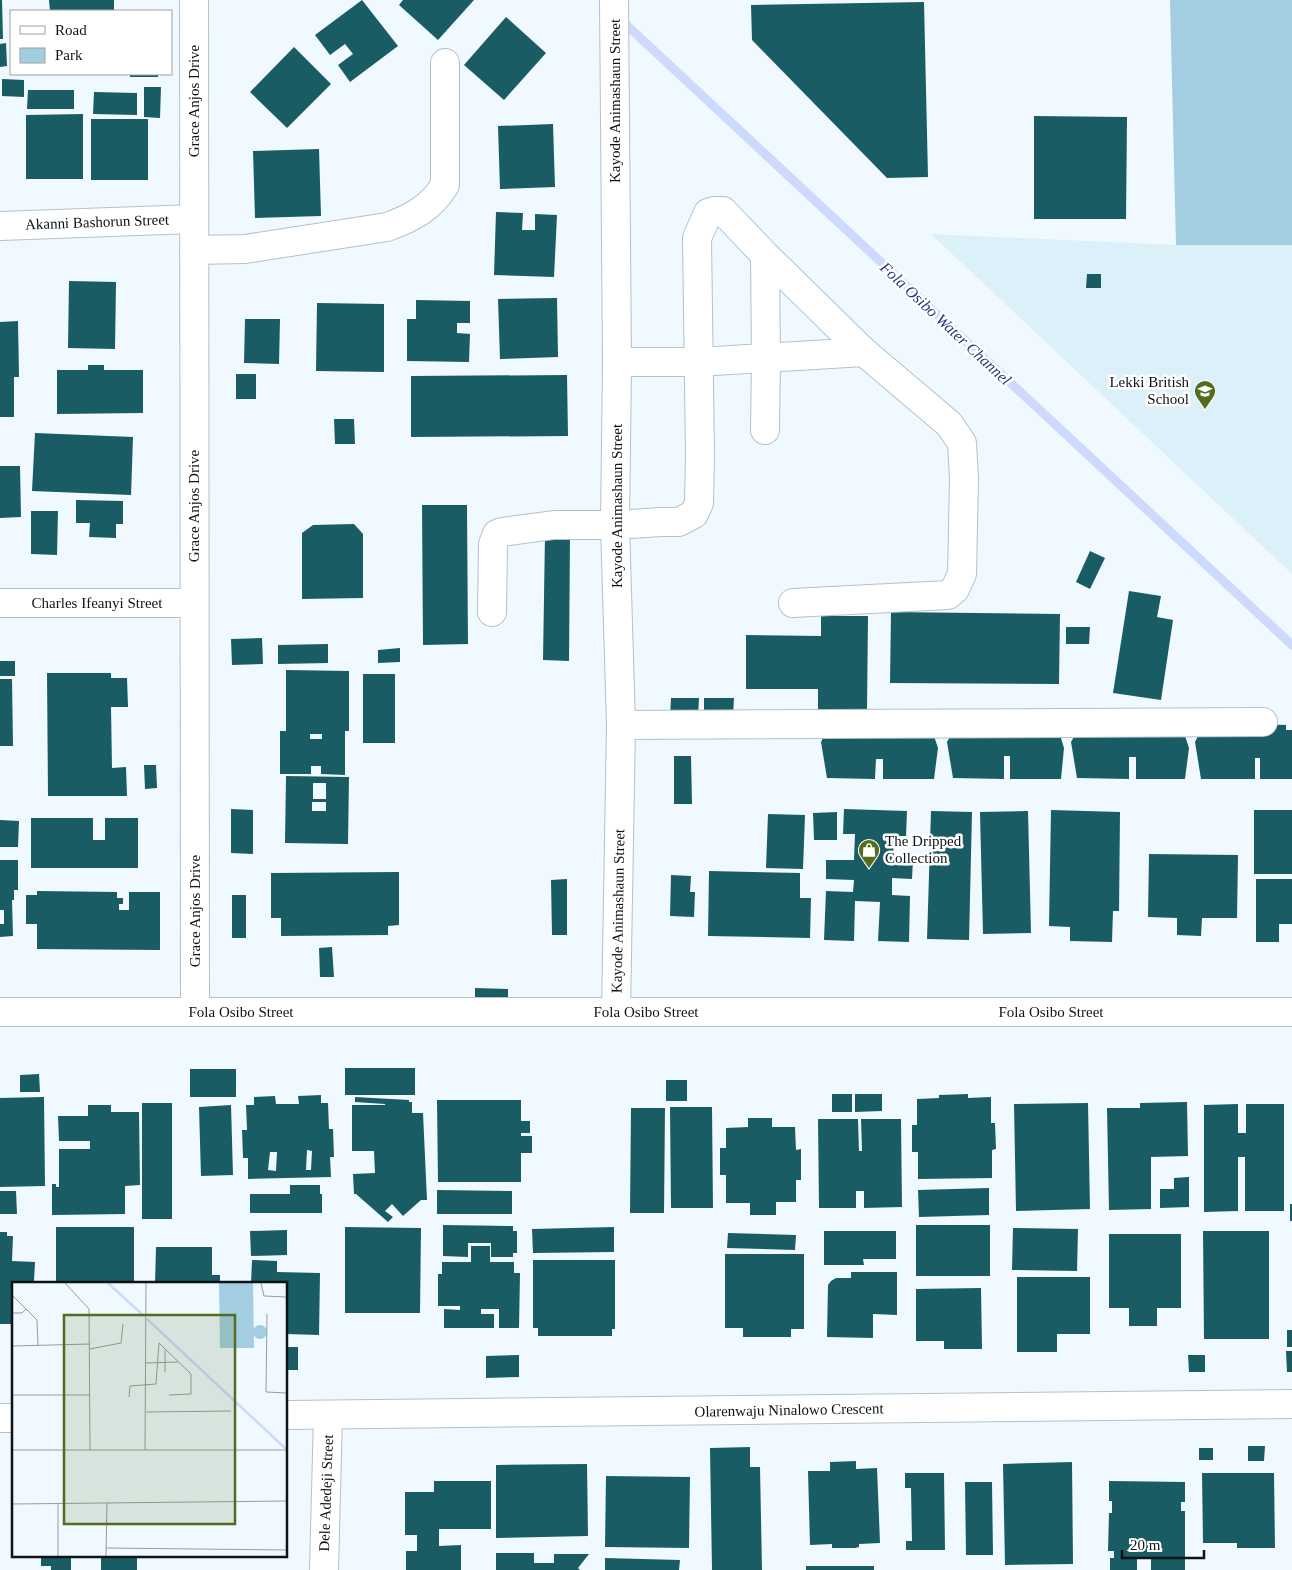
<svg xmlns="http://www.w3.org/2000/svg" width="1292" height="1570" font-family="'Times New Roman',serif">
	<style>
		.built { fill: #dbf0f9 }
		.green { fill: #a3cee2 }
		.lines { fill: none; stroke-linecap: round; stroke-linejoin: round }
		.stream { stroke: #cedafc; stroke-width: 9 }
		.building { fill: #195c64; fill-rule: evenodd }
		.minor-casing { stroke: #b1c2cb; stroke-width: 30 }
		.minor { stroke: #fff; stroke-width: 28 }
		.labels { text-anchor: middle; stroke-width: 5; stroke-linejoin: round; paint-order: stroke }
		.street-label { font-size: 15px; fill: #0d1316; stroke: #fff }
		.poi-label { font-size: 15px; fill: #0d1316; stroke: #fff; text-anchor: end }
		.water-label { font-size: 16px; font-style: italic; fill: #283879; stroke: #fff }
		.inset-river { fill: none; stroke: #cedafc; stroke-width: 2.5 }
		.inset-road { fill: none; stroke: #959da2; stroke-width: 1 }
		.view { fill: #536c1e; fill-opacity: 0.15; stroke: #536c1e; stroke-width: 2.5 }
		.inset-edge { fill: none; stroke: #0d1316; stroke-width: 2.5 }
	</style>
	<rect width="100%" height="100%" fill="#eff9ff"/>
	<!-- built -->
	<polygon class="built" points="931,234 1176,245 1292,245 1292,574"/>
	<!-- green -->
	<polygon class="green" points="1170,0 1292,0 1292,245 1176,245"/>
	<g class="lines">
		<!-- stream -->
		<polyline class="stream" points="619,18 1292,645"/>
	</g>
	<!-- building -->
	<g class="building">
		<polygon points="0,0 2,0 3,39 0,39"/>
		<polygon points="49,0 114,0 114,11 50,11"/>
		<polygon points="362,0 398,46 350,82 338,65 353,54 345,44 330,55 315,35"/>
		<polygon points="403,0 474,0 438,40 399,5"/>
		<polygon points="924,2 928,177 887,178 752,40 751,5"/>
		<polygon points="506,17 546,53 504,100 464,65"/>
		<polygon points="6,43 7,66 0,67 0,44"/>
		<polygon points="294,47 331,84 287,128 250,92"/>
		<rect x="130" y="74" width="28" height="3"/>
		<polygon points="2,79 24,80 24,97 2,96"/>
		<polygon points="144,87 161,87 160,118 144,117"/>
		<polygon points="28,90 74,90 74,109 27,109"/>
		<polygon points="94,92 137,93 137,115 93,114"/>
		<polygon points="83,114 83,179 26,179 26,115"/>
		<polygon points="1034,116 1127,117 1126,219 1034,219"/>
		<rect x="91" y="119" width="57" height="61"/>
		<polygon points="553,124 555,187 500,189 498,126"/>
		<polygon points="319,149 321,216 255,218 253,151"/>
		<polygon points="496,212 523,213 522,230 535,230 535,214 557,215 554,277 494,275"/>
		<polygon points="1087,274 1101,274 1101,288 1086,288"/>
		<polygon points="69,281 116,282 115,349 68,348"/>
		<polygon points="557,298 558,357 500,359 498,299"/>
		<polygon points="416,300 470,301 470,323 457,323 457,333 470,334 469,362 407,361 407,319 416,319"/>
		<polygon points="317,303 384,304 384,372 316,371"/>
		<polygon points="245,319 280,319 279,364 244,363"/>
		<polygon points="18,321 19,377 14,377 14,417 0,417 0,322"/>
		<polygon points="88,365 104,365 104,370 143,370 143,413 57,414 57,370 88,370"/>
		<rect x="236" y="374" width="20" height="25"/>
		<polygon points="567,375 568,436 411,437 411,376"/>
		<polygon points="334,419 354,419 355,444 335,444"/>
		<polygon points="35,433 133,437 131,495 32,491"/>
		<polygon points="0,466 20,466 21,517 0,518"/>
		<polygon points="76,500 123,501 123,524 116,524 116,538 89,537 90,523 76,523"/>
		<polygon points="422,505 467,505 468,644 423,645"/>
		<polygon points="31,511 58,511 57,555 31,554"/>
		<polygon points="354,524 363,534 363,598 302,599 302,533 313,525"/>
		<polygon points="545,535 570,535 569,661 543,660"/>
		<polygon points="1090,551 1105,558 1090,589 1076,582"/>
		<polygon points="1129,591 1161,596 1157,617 1173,620 1161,700 1113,693"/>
		<polygon points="891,612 1060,614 1059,684 890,683"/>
		<polygon points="821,616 868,616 867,710 818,710 818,689 746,689 746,635 821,636"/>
		<polygon points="1066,627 1090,627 1089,644 1066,644"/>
		<polygon points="262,638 263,664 232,665 231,639"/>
		<polygon points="328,644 328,663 278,664 278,645"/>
		<polygon points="400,648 400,662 378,663 378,650"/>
		<rect x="0" y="661" width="15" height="15"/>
		<path d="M286,670L349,671V731H345V775L321,774V766H311V774H280V731H286ZM310,734H322V739H310Z"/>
		<polygon points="47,673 111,673 111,678 127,678 128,707 111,707 112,768 126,767 127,796 48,796"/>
		<rect x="363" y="674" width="32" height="69"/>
		<polygon points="0,679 12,679 13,746 0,746"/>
		<polygon points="671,698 699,698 698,717 670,717"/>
		<polygon points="704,698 734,698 733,716 704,715"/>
		<polygon points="1260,724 1286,725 1286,730 1292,730 1292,779 1260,779 1260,758 1255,758 1255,779 1201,779 1195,742 1202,728"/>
		<polygon points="828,728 932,730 938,748 934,779 883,779 883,759 876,759 875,779 827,778 821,742"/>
		<polygon points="955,728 1058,728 1064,748 1061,779 1010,779 1010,756 1004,756 1004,779 953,778 947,742"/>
		<polygon points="1079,728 1183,730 1189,748 1185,779 1136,779 1136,757 1129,757 1129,779 1077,778 1071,742"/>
		<polygon points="674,756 691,756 692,804 674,804"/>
		<polygon points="144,765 156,765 157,788 145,789"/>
		<path d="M286,776L349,777L348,844L285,843ZM313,783H326V799H313ZM312,802H326V811H312Z"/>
		<polygon points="231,809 253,810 253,854 231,853"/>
		<polygon points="844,809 907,811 906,836 894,836 893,859 913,859 912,879 892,878 892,895 910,896 909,942 878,941 880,902 855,901 854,941 824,940 826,891 853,892 854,880 826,879 826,860 854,860 855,834 843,834"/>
		<polygon points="1051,810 1120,812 1119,911 1113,911 1112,942 1070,941 1070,927 1049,926"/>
		<rect x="1254" y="810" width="38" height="64"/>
		<polygon points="931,811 972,812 969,940 927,939"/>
		<polygon points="1028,811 1031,933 983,934 980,812"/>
		<polygon points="837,812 837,840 814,840 813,813"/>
		<polygon points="768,814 805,815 803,869 766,868"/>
		<polygon points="31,818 93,818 93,840 105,840 105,818 138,818 138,868 31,868"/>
		<polygon points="0,820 19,821 18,847 0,847"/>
		<polygon points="1149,854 1238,855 1237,918 1202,918 1201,936 1177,935 1177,918 1148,917"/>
		<polygon points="0,860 18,860 18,890 14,890 14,900 12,900 13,936 0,937 0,924 4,924 4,910 0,910"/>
		<polygon points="709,871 800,873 800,898 811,898 810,938 708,936"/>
		<polygon points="399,872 399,925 388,926 388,935 281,936 281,918 271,918 271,873"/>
		<polygon points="671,875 691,876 690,892 695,892 694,917 670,916"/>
		<polygon points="567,879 567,935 552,935 551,880"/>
		<polygon points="1256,879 1292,879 1292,924 1279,924 1279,942 1256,942"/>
		<polygon points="37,891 117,892 117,898 123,898 123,904 119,904 119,910 129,910 129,892 160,892 160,950 37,949 37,924 26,924 26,895 37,895"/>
		<rect x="232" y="895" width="14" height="43"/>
		<polygon points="332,947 334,977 320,977 319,948"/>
		<polygon points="475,988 508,989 508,1003 475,1003"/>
		<rect x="345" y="1068" width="70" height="27"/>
		<rect x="190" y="1069" width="46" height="28"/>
		<polygon points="39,1074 40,1092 20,1092 20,1075"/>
		<rect x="666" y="1080" width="21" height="21"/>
		<rect x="832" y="1094" width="20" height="18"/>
		<polygon points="855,1094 882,1094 882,1111 855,1112"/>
		<polygon points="968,1094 968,1098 991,1097 991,1123 995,1123 996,1149 992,1150 992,1178 918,1179 918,1152 912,1152 912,1125 917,1125 917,1099 939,1098 939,1095"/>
		<path d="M321,1095V1103H328L329,1129H333L334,1157H330L331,1177L248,1179V1158H243L242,1130H247L246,1105H254V1097L275,1096L276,1104H299L298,1096ZM307,1150L312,1151L311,1170H306ZM270,1152H277L276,1171L268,1170Z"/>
		<polygon points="44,1097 45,1186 0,1187 0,1098"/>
		<polygon points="355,1097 409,1100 409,1102 412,1102 412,1113 423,1113 427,1200 421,1200 403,1216 392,1204 385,1211 393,1217 388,1222 356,1194 354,1194 353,1174 375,1173 374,1151 352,1151 352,1105 385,1105 385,1104 355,1102"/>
		<polygon points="437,1100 521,1100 521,1121 530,1121 530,1133 521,1133 521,1136 532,1136 532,1153 521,1153 521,1182 438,1182"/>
		<polygon points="1187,1102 1188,1156 1151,1157 1151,1209 1109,1210 1107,1108 1140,1108 1140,1103"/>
		<rect x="142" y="1103" width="30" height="116"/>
		<polygon points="1088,1103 1090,1209 1016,1211 1014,1104"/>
		<polygon points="1238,1104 1238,1133 1246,1133 1246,1104 1284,1104 1284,1211 1245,1211 1245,1157 1238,1157 1238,1211 1204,1212 1204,1105"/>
		<polygon points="88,1105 111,1105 111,1112 139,1112 140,1185 125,1186 125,1214 52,1215 52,1184 56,1184 56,1187 59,1187 59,1149 90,1149 90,1141 59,1141 58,1116 88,1116"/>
		<polygon points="231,1105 233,1175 201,1176 199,1107"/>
		<polygon points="670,1107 712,1107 713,1208 671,1208"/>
		<polygon points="631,1108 665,1108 664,1213 630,1213"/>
		<polygon points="748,1118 772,1118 772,1127 795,1127 796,1150 801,1149 801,1180 796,1180 796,1202 776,1202 776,1215 750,1215 750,1203 726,1203 726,1175 720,1175 720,1148 726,1148 726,1128 748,1127"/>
		<polygon points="818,1119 858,1119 859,1151 862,1151 861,1119 901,1119 902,1207 864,1208 864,1191 856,1191 856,1208 819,1208"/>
		<polygon points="1189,1177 1189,1207 1160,1208 1160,1189 1174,1189 1174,1178"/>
		<polygon points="290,1185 320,1185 320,1194 322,1194 322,1213 250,1213 250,1194 290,1194"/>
		<polygon points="989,1188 989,1215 919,1217 918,1190"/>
		<polygon points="437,1190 512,1191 512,1214 437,1214"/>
		<polygon points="0,1191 16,1191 17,1214 0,1214"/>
		<rect x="1290" y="1204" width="2" height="17"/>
		<polygon points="443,1225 513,1226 513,1231 517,1231 517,1253 513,1253 513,1257 491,1257 491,1243 468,1243 468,1257 443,1256"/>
		<rect x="916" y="1225" width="74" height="51"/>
		<rect x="56" y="1227" width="78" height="54"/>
		<polygon points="345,1227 421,1228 420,1313 345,1313"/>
		<polygon points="614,1227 614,1252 533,1253 532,1229"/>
		<polygon points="1013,1228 1078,1229 1077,1271 1012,1270"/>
		<polygon points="287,1230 287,1255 251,1256 250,1231"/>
		<polygon points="824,1231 896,1231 896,1259 863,1259 864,1265 824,1265"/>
		<polygon points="1203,1231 1269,1231 1269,1339 1204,1339"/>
		<polygon points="0,1232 7,1232 7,1236 13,1236 12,1261 35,1262 34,1281 20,1281 20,1284 14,1284 14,1321 11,1321 11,1324 0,1324"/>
		<polygon points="728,1233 796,1235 795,1250 727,1248"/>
		<polygon points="1109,1234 1181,1234 1181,1308 1157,1308 1157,1326 1129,1326 1129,1308 1109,1308"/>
		<polygon points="471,1246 490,1246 490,1262 514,1262 514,1273 520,1273 519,1328 499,1328 499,1309 481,1309 481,1314 494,1314 494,1328 444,1328 444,1309 460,1310 460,1306 438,1306 438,1274 442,1274 442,1262 471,1262"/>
		<polygon points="156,1247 212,1247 212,1275 220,1275 220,1284 155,1284"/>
		<polygon points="725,1254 804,1254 804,1329 791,1329 791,1337 743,1337 743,1328 725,1328"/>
		<polygon points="252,1260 277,1261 277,1272 320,1273 319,1335 286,1334 286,1284 251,1284"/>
		<polygon points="533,1260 615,1260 615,1329 612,1329 612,1336 538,1336 538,1328 533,1328"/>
		<polygon points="851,1272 897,1272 897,1315 873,1314 873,1338 827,1337 828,1285 831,1281 836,1278 851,1278"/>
		<polygon points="1017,1277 1090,1277 1090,1334 1057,1334 1057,1352 1017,1352"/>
		<polygon points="981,1288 982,1349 944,1349 944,1341 916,1341 916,1289"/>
		<rect x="1287" y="1330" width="5" height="17"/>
		<rect x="286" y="1347" width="12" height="23"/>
		<polygon points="1286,1351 1292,1351 1292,1372 1287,1372"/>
		<polygon points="519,1355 519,1377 486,1378 486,1356"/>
		<polygon points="1188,1355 1205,1355 1205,1372 1189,1372"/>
		<polygon points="1248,1446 1265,1446 1264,1461 1248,1461"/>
		<polygon points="750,1447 750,1467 760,1467 762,1570 712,1570 710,1448"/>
		<rect x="1199" y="1448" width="14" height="12"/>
		<polygon points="856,1461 856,1469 877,1468 880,1543 859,1544 859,1547 855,1548 832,1548 832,1544 810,1545 808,1471 830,1471 830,1462"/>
		<polygon points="1072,1462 1073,1564 1005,1565 1003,1464"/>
		<polygon points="587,1464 588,1536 496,1538 496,1465"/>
		<polygon points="905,1473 944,1473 945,1550 906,1550 906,1541 912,1541 911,1488 905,1488"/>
		<polygon points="1202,1473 1274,1473 1275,1548 1237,1548 1237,1543 1203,1543"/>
		<polygon points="606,1476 690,1477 689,1548 605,1547"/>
		<polygon points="434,1481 491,1481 491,1529 439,1529 439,1546 461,1545 461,1570 406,1570 406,1551 417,1551 417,1535 405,1535 405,1492 434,1492"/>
		<polygon points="1109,1481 1185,1482 1185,1502 1181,1502 1181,1511 1185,1511 1185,1570 1151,1570 1151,1557 1137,1557 1137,1570 1110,1570 1110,1558 1114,1558 1114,1551 1108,1551 1109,1513 1112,1513 1112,1501 1109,1501"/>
		<polygon points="965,1482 992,1482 993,1555 966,1555"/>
		<polygon points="496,1553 534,1553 534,1563 554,1563 554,1554 589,1554 578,1568 580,1570 496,1570"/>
		<polygon points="41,1556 71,1556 71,1570 51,1570 51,1566 41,1566"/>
		<rect x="101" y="1556" width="36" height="14"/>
		<polygon points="605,1558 680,1560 679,1570 605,1570"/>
		<rect x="806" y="1566" width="68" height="4"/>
	</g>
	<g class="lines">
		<!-- minor casing -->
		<g class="minor-casing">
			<g id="minor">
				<polyline points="194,0 195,1012"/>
				<polyline points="614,0 617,362 615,525 621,725 616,1012"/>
				<polyline points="0,226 194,219"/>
				<path d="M194,250L245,249L387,227C412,218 431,208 445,185V63"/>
				<polyline points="765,255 766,359 765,430"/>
				<polyline points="617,362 698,362 864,352"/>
				<polyline points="0,603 194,603"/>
				<polyline points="492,612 493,544 497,534 502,532 554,525 615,525 661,522 679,522 694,514 699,503 700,455 697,238 708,213 714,211 723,211 765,255 864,352 949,424 962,443 964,479 962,574 955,589 948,595 793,603"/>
				<polyline points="621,725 1263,722"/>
				<polyline points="0,1012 1292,1012"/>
				<polyline points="286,1415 1292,1404"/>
				<polyline points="0,1418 14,1418"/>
				<polyline points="324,1570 328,1415"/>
			</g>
		</g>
		<!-- minor -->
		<use href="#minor" class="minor"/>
	</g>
	<!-- icons -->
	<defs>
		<g id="school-pin" transform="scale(1.125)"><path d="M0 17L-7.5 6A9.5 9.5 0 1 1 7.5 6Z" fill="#536c1e" stroke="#fff"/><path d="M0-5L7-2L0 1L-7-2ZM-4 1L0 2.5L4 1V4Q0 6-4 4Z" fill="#fff"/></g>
		<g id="shop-pin" transform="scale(1.125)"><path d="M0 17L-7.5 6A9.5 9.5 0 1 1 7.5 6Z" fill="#536c1e" stroke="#fff"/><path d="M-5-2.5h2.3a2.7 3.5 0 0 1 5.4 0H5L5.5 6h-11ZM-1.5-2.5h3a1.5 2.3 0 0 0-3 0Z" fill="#fff"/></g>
	</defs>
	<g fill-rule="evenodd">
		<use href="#school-pin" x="1205" y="391"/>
		<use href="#shop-pin" x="869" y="850"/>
	</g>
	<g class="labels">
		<!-- street labels -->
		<g class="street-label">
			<text transform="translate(194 101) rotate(-90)" y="5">Grace Anjos Drive</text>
			<text transform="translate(615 101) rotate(-90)" y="5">Kayode Animashaun Street</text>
			<text transform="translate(97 222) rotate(-2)" y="5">Akanni Bashorun Street</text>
			<text transform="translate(194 506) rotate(-90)" y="5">Grace Anjos Drive</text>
			<text transform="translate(617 506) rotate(-90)" y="5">Kayode Animashaun Street</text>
			<text x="97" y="608">Charles Ifeanyi Street</text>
			<text transform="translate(195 911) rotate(-90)" y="5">Grace Anjos Drive</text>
			<text transform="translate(618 911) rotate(-89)" y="5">Kayode Animashaun Street</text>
			<text x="241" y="1017">Fola Osibo Street</text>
			<text x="646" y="1017">Fola Osibo Street</text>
			<text x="1051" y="1017">Fola Osibo Street</text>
			<text transform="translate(789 1410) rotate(-1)" y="5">Olarenwaju Ninalowo Crescent</text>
			<text transform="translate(326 1493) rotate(-88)" y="5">Dele Adedeji Street</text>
		</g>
		<!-- poi labels -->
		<g class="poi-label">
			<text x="1189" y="387">Lekki British<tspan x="1189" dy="17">School</tspan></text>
			<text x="885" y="846" text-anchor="start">The Dripped<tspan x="885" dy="17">Collection</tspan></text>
		</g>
		<!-- water labels -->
		<g class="water-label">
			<text transform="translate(946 323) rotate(43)" y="6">Fola Osibo Water Channel</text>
		</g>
	</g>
	<!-- overview -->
	<g transform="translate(12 1282)">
		<rect width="275" height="275" fill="#eff9ff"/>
		<path d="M207,1H241L242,66H208ZM241 50a7 7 0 1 1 14 0a7 7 0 1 1-14 0Z" fill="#a3cee2"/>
		<path class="inset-river" d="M96,1L132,34M135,37L274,167"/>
		<path class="inset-road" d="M53,1L77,27L78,168M249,1L252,14L275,15M0,13L25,38L26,64M0,31H10L14,27M255,32L254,110L275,111M0,64L78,62M78,67L109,61L111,42M134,81L166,80M153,90V68M0,113H78M117,115L118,104L144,102L147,61L179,92V112L157,113M134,130L219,129M0,168H275M133,168L134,1M0,222L275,219M94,266L275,268M46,274V221M94,274L95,221"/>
		<path class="view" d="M52,33H223V242H52Z"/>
		<rect width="275" height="275" class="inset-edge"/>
	</g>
	<!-- legend -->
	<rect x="10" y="10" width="162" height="65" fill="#ffffff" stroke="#9ea1a2"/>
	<rect x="20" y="26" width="25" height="8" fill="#ffffff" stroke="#9ea1a2"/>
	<text x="55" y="35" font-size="15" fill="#0d1316">Road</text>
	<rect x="20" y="48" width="25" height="15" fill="#a3cee2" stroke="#9ea1a2"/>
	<text x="55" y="60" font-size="15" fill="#0d1316">Park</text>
	<!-- scale -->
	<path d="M1122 1550v8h82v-8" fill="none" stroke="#0d1316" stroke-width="2.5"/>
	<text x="1130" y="1550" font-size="15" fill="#0d1316" stroke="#ffffff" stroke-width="4" paint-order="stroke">20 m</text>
</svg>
